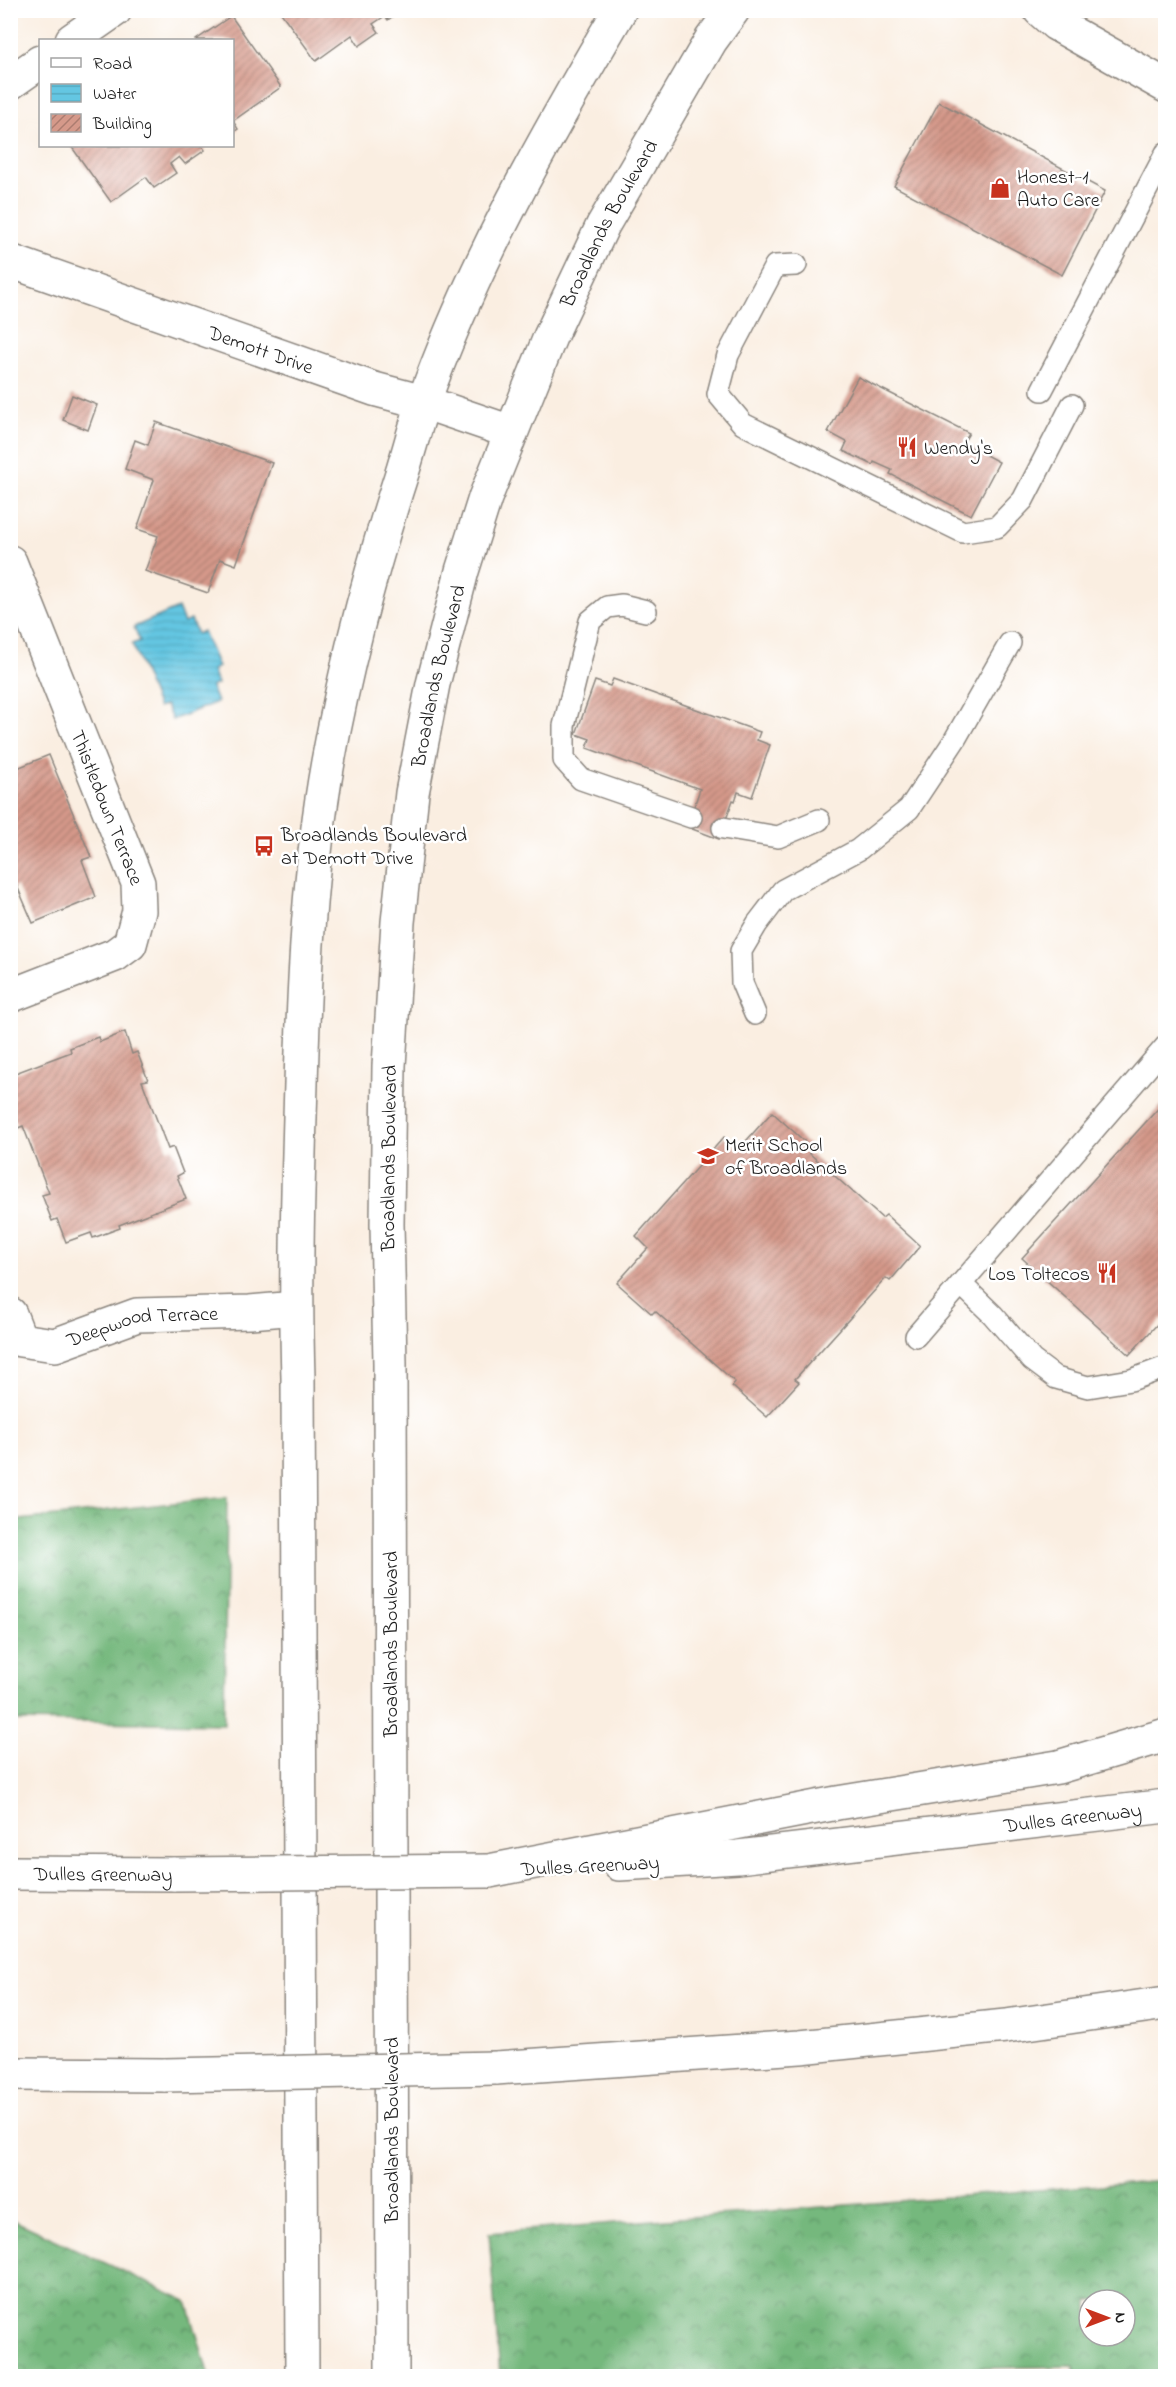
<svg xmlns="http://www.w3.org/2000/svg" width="1176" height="2387" font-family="'Indie Flower',sans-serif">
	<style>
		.forest { fill: url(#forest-crowns); stroke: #486a4c; stroke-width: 1.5; fill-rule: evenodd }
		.water { fill: url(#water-rules); stroke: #40717f; stroke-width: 1.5 }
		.building { fill: url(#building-hatch) }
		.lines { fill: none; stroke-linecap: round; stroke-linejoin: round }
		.service-casing { stroke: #8b857e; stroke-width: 24 }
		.minor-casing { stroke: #8b857e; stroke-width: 36 }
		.tertiary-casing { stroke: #8b857e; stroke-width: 36 }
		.secondary-casing { stroke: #8b857e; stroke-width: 36 }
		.motorway-casing { stroke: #8b857e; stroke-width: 36 }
		.service { stroke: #fff; stroke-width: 21 }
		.minor { stroke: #fff; stroke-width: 33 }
		.tertiary { stroke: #fff; stroke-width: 33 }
		.secondary { stroke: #fff; stroke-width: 33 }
		.motorway { stroke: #fff; stroke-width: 33 }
		.motorway-bridge-casing { stroke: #8b857e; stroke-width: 36; stroke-linecap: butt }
		.motorway-bridge { stroke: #fff; stroke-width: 33 }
		.labels { text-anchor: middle; stroke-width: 5; stroke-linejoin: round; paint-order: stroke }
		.poi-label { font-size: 20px; fill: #1c1c1c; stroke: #fff; text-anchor: start }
		.street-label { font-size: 20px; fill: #1c1c1c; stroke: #fff }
	</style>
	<defs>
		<pattern id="forest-crowns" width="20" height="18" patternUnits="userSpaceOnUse" patternTransform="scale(1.5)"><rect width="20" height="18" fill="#74b87d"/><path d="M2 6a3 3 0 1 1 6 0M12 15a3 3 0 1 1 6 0" fill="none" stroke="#5e9566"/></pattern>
		<pattern id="water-rules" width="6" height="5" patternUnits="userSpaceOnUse" patternTransform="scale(1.5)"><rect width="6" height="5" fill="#64c6e2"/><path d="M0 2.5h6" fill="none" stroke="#56aac1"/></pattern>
		<pattern id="building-hatch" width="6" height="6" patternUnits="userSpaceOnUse" patternTransform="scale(1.5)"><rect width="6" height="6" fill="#d5998a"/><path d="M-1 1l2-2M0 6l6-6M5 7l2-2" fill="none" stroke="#ac7c70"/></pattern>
	</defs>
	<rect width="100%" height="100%" fill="#fff"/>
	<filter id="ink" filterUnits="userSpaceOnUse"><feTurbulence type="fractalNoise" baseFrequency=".0167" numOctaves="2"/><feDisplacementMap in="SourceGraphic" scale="12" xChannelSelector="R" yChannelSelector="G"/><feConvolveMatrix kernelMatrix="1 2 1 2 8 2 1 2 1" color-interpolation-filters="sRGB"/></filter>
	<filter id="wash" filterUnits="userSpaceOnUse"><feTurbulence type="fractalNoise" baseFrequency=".008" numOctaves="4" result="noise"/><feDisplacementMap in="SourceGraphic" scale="24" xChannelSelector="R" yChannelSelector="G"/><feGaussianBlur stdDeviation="1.35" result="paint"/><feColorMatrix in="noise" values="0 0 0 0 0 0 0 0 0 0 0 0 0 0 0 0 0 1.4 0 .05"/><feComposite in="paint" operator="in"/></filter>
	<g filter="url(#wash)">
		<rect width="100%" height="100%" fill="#faeee1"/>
		<!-- forest -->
		<g class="forest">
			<polygon points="227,1497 224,1724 11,1721 11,1521"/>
			<path d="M1165,2180V2376H1075V2366L651,2376H500L489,2233ZM1089,2300H1125V2336H1089Z"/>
			<polygon points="11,2219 187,2301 209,2376 11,2376"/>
		</g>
		<!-- water -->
		<polygon class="water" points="178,608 184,623 191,620 197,634 203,631 218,667 212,670 217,684 211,687 217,702 172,720 166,705 158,708 132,644 140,641 134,627"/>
		<g id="blocks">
			<!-- building -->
			<g class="building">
				<polygon points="279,10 401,10 388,20 385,16 373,24 379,32 359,46 352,35 316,61"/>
				<polygon points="231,16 281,87 233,121 238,129 232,133 232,40 196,40"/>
				<polygon points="939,102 1105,191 1062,275 894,186"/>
				<polygon points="71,146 202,146 205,150 185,164 179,157 170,164 176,173 154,188 146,177 111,202"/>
				<polygon points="858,377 969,433 963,443 999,462 971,515 890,474 892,470 874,462 873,465 843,451 847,442 828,432"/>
				<polygon points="72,395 97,405 88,430 63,420"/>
				<polygon points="156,422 272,463 236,565 220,559 208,593 145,571 158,536 137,529 154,480 125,469 135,440 148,445"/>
				<polygon points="613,679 760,732 757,740 770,745 752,797 738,792 735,801 733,800 719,839 687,827 700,789 587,748 590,739 576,734 595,681 610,686"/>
				<polygon points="49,755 91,857 82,860 96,897 33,923 17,886 10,889 10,771"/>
				<polygon points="125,1032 132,1054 137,1052 148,1080 142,1081 168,1149 173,1147 183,1173 177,1176 186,1199 119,1225 120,1228 93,1238 91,1233 66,1242 57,1219 52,1221 42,1195 49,1193 23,1126 18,1128 10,1110 10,1099 14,1098 10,1090 10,1075 71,1052 70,1048 98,1037 100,1042"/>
				<polygon points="1166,1100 1166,1322 1162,1319 1129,1355 1022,1258"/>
				<polygon points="772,1112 813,1149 809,1153 882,1218 886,1215 920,1246 890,1281 886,1278 795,1379 799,1382 767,1417 732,1386 735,1382 655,1311 652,1314 617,1283 648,1248 636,1236 724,1137 738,1150"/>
			</g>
		</g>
	</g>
	<g filter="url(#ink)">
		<use href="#blocks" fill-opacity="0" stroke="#8b857e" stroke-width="1.5"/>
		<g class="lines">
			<!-- service casing -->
			<g class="service-casing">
				<g id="service">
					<polyline points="796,265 775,266 728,355 718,394 743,424 963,532 997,527 1023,500 1072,405"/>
					<polyline points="1042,390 1166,153"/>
					<polyline points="646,611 622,605 607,607 590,621 564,726 564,760 581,779 691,817"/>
					<polyline points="723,828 778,837 819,820"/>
					<polyline points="755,1014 742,983 741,951 757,924 783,890 858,850 909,809 954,741 1010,643"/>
					<polyline points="961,1284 993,1315 1032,1360 1056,1378 1088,1387 1131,1380 1166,1367"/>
					<polyline points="916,1336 1166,1046"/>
				</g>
			</g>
			<!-- minor casing -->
			<g class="minor-casing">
				<g id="minor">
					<polyline points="1040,10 1056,24 1166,86"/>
					<polyline points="72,40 115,10"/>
					<polyline points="10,83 40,62"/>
					<path id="s1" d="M10,562L138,883L139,911L130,944L115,955L10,996"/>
					<path id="s2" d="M10,1314L20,1340L55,1345L137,1315L250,1312L296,1308"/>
				</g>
			</g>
			<!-- tertiary casing -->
			<g class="tertiary-casing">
				<g id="tertiary">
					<path id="s3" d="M10,261L374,389L423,402L511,432"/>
				</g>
			</g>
			<!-- secondary casing -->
			<g class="secondary-casing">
				<g id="secondary">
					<path d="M302,2376L298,1378C295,1280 298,1182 301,1084C304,976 309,868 328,762C346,663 372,565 403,470C410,447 416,424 424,401C473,264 546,136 620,10"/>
					<path id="s4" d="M392,2376L390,1363L387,1224L389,1066L398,922L412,793L433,684L462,571L485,498L550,337L603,225L711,40L733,10"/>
				</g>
			</g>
			<!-- motorway casing -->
			<g class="motorway-casing">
				<g id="motorway">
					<path id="s5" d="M619,1864L738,1857L1166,1806"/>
					<polyline points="489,1871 837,1803 1058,1767 1166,1735"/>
					<path id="s6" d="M10,1873L175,1874"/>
					<polyline points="496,2068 800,2047 1006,2026 1166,2003"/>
					<polyline points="10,2074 165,2075"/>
				</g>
			</g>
			<!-- service -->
			<use href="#service" class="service"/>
			<!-- minor -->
			<use href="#minor" class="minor"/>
			<!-- tertiary -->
			<use href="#tertiary" class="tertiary"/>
			<!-- secondary -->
			<use href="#secondary" class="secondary"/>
			<!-- motorway -->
			<use href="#motorway" class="motorway"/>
			<!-- motorway-bridge casing -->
			<g class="motorway-bridge-casing">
				<g id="motorway-bridge">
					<polyline points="175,1874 489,1871"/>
					<polyline points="165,2075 496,2068"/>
				</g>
			</g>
			<!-- motorway-bridge -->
			<use href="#motorway-bridge" class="motorway-bridge"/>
		</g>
	</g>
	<!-- icons -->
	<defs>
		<g id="shop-bare" transform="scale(1.62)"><path d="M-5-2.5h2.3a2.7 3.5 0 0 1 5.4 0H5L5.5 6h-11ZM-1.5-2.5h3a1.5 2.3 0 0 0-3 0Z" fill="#c8321e" stroke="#fff" stroke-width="2.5" paint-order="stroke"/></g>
		<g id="restaurant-bare" transform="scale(1.62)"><path d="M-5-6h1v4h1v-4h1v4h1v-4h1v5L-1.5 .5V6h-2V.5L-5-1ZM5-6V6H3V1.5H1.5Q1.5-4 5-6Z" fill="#c8321e" stroke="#fff" stroke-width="2.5" paint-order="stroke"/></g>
		<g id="bus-bare" transform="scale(1.62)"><path d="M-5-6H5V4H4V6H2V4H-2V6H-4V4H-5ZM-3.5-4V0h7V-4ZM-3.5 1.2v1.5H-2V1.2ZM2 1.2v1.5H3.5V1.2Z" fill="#c8321e" stroke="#fff" stroke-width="2.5" paint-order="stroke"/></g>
		<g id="school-bare" transform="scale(1.62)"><path d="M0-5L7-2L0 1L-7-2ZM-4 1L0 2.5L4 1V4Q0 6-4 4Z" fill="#c8321e" stroke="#fff" stroke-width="2.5" paint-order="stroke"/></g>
	</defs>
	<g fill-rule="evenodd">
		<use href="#shop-bare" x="1000" y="188"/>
		<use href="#restaurant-bare" x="907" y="447"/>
		<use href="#bus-bare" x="264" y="846"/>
		<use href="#school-bare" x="708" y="1156"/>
		<use href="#restaurant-bare" x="1107" y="1273"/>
	</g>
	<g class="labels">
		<!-- poi labels -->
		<g class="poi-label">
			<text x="1017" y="183">Honest-1<tspan x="1017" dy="23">Auto Care</tspan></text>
			<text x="924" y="454">Wendy's</text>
			<text x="281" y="841">Broadlands Boulevard<tspan x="281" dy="23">at Demott Drive</tspan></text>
			<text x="725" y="1151">Merit School<tspan x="725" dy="23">of Broadlands</tspan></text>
			<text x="1090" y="1280" text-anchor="end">Los Toltecos</text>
		</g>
		<!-- street labels -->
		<g class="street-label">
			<text dy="7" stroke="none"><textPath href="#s4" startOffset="2190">Broadlands Boulevard</textPath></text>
			<text dy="7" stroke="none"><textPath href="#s3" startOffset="266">Demott Drive</textPath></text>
			<text dy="7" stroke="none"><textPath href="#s4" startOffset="1704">Broadlands Boulevard</textPath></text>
			<text dy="7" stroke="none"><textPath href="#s1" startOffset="264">Thistledown Terrace</textPath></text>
			<text dy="7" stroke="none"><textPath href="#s4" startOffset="1218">Broadlands Boulevard</textPath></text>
			<text dy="7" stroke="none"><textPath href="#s2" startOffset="154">Deepwood Terrace</textPath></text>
			<text transform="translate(390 1644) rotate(-90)" y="7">Broadlands Boulevard</text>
			<text dy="7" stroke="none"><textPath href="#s5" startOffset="456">Dulles Greenway</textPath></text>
			<text transform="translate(590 1865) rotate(-3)" y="7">Dulles Greenway</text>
			<text dy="7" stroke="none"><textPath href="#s6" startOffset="93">Dulles Greenway</textPath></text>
			<text transform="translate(391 2130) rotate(-90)" y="7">Broadlands Boulevard</text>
		</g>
	</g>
	<!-- margin -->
	<rect width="1176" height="2387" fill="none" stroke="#fff" stroke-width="36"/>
	<!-- legend -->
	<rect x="39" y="39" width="195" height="108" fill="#ffffff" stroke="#a4a4a4" stroke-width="1.5"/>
	<rect x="51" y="58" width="30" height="9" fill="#ffffff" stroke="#a4a4a4" stroke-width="1.5"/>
	<text x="93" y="69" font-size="18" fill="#1c1c1c">Road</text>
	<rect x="51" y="84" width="30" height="18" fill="url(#water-rules)" stroke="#a4a4a4" stroke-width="1.5"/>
	<text x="93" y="99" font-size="18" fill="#1c1c1c">Water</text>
	<rect x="51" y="114" width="30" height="18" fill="url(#building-hatch)" stroke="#a4a4a4" stroke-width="1.5"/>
	<text x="93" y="129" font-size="18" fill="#1c1c1c">Building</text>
	<!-- north arrow -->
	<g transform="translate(1107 2318) rotate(90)"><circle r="28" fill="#ffffff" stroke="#a4a4a4" stroke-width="1.5"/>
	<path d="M0-4.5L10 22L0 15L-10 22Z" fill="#c8321e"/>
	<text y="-9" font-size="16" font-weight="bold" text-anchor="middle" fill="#1c1c1c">N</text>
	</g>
</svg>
